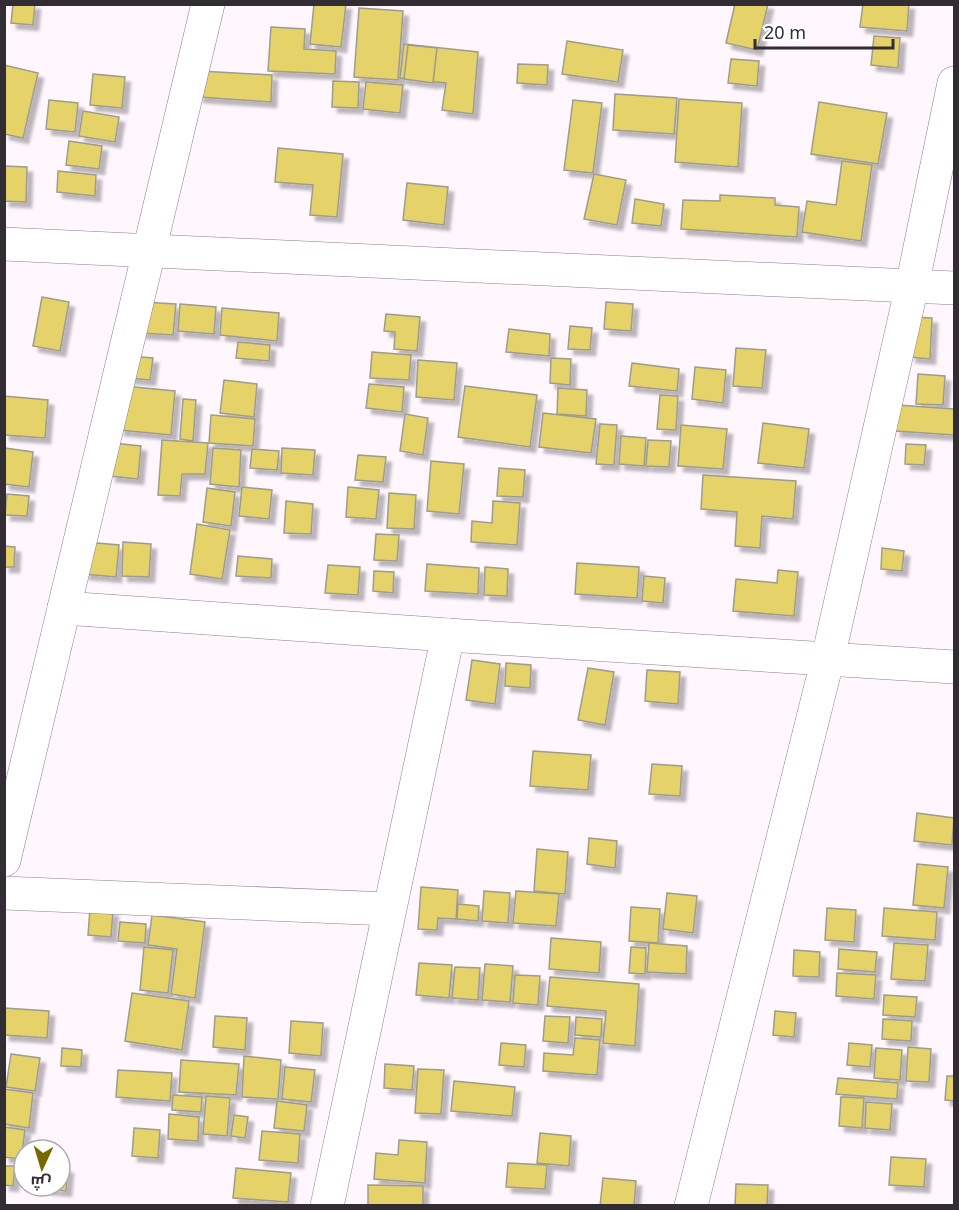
<svg xmlns="http://www.w3.org/2000/svg" width="959" height="1210" font-family="'Noto Sans',Cairo,sans-serif">
	<style>
		.building { fill: #e5d36b; stroke: #9e9c8c; stroke-width: 1.5; filter: url(#shadow) }
		.lines { fill: none; stroke-linecap: round; stroke-linejoin: round }
		.minor-casing { stroke: #8c7f8b; stroke-width: 34 }
		.minor { stroke: #fff; stroke-width: 33 }
	</style>
	<defs>
		<filter id="shadow"><feDropShadow dx="5.5" dy="5.5" stdDeviation="1.5" flood-color="#0004"/></filter>
	</defs>
	<rect width="100%" height="100%" fill="#fff6fe"/>
	<!-- building -->
	<g class="building">
		<polygon points="13,4 35,4 33,25 11,23"/>
		<polygon points="314,4 346,4 341,47 310,44"/>
		<polygon points="735,4 768,4 757,50 726,43"/>
		<polygon points="863,4 909,4 907,31 860,27"/>
		<polygon points="359,8 403,11 398,80 354,77"/>
		<polygon points="271,27 305,29 304,49 336,51 335,74 268,71"/>
		<polygon points="874,36 900,38 898,68 871,65"/>
		<polygon points="567,41 623,50 618,82 562,74"/>
		<polygon points="404,44 478,52 473,114 442,110 446,83 400,78"/>
		<polygon points="408,45 437,48 433,83 404,79"/>
		<polygon points="731,59 759,61 757,86 728,83"/>
		<polygon points="518,64 548,65 547,85 517,83"/>
		<polygon points="4,65 38,73 23,138 4,134"/>
		<polygon points="200,71 272,75 271,102 198,97"/>
		<polygon points="93,74 125,77 122,108 90,105"/>
		<polygon points="333,81 359,82 358,108 332,107"/>
		<polygon points="366,82 403,85 400,113 363,109"/>
		<polygon points="615,94 677,98 674,134 613,130"/>
		<polygon points="679,99 742,103 738,167 675,162"/>
		<polygon points="49,100 78,103 75,132 46,129"/>
		<polygon points="573,100 602,103 593,173 564,170"/>
		<polygon points="819,102 887,113 878,164 811,154"/>
		<polygon points="83,111 119,117 115,142 79,136"/>
		<polygon points="69,141 102,146 99,169 66,165"/>
		<polygon points="278,148 343,154 337,217 310,215 313,185 275,182"/>
		<polygon points="842,161 872,165 861,241 802,232 807,201 836,205"/>
		<polygon points="4,166 27,167 26,202 4,201"/>
		<polygon points="58,171 96,175 95,196 57,192"/>
		<polygon points="594,174 626,180 617,225 584,219"/>
		<polygon points="407,183 448,187 444,225 403,220"/>
		<polygon points="720,195 775,198 775,205 799,207 797,237 681,229 683,200 720,201"/>
		<polygon points="635,199 664,204 661,226 632,223"/>
		<polygon points="42,297 69,302 60,351 33,346"/>
		<polygon points="142,302 176,304 173,335 140,333"/>
		<polygon points="606,302 633,304 631,331 604,329"/>
		<polygon points="180,304 216,307 214,334 178,331"/>
		<polygon points="222,308 279,313 277,341 220,335"/>
		<polygon points="386,314 420,317 417,351 394,349 395,332 384,331"/>
		<polygon points="913,317 932,318 930,359 910,357"/>
		<polygon points="570,326 592,328 590,350 568,349"/>
		<polygon points="509,329 550,334 549,356 506,352"/>
		<polygon points="238,342 270,345 269,361 236,358"/>
		<polygon points="736,348 766,350 762,388 733,386"/>
		<polygon points="372,352 411,355 409,380 370,378"/>
		<polygon points="130,356 153,358 150,380 128,378"/>
		<polygon points="551,358 571,359 570,385 550,383"/>
		<polygon points="418,360 457,363 454,400 416,397"/>
		<polygon points="632,363 679,369 677,391 629,386"/>
		<polygon points="695,367 726,370 723,403 692,399"/>
		<polygon points="918,374 945,376 943,405 916,404"/>
		<polygon points="224,380 257,384 254,417 220,413"/>
		<polygon points="369,384 404,387 402,412 366,408"/>
		<polygon points="124,386 175,391 171,435 119,430"/>
		<polygon points="465,386 537,395 530,447 458,437"/>
		<polygon points="558,388 587,390 586,416 557,414"/>
		<polygon points="660,395 678,396 676,430 657,429"/>
		<polygon points="4,396 48,400 45,438 4,435"/>
		<polygon points="183,399 196,400 193,441 180,439"/>
		<polygon points="897,405 954,409 954,435 895,431"/>
		<polygon points="543,413 596,419 591,453 539,447"/>
		<polygon points="405,414 428,418 423,455 400,451"/>
		<polygon points="211,415 255,419 253,446 209,443"/>
		<polygon points="763,423 809,429 804,468 758,463"/>
		<polygon points="600,424 617,425 614,465 596,464"/>
		<polygon points="681,425 727,429 723,469 678,466"/>
		<polygon points="621,436 646,438 644,466 619,464"/>
		<polygon points="162,440 208,443 205,474 182,474 180,496 158,495"/>
		<polygon points="648,440 671,441 669,467 646,466"/>
		<polygon points="113,443 141,446 138,479 110,476"/>
		<polygon points="906,444 926,445 924,465 905,464"/>
		<polygon points="5,448 33,452 29,487 4,484"/>
		<polygon points="213,448 241,450 239,487 210,484"/>
		<polygon points="282,448 315,450 313,475 281,473"/>
		<polygon points="252,449 279,451 277,470 250,468"/>
		<polygon points="358,455 386,457 383,482 355,480"/>
		<polygon points="431,461 464,464 459,514 427,511"/>
		<polygon points="499,468 525,470 523,497 497,496"/>
		<polygon points="703,475 796,481 793,519 762,516 760,548 735,546 737,512 701,509"/>
		<polygon points="242,487 272,490 269,519 239,516"/>
		<polygon points="348,487 379,490 376,519 346,517"/>
		<polygon points="207,488 235,492 231,526 203,522"/>
		<polygon points="389,493 416,495 414,529 387,528"/>
		<polygon points="7,494 29,496 27,516 5,515"/>
		<polygon points="286,501 313,504 311,534 284,533"/>
		<polygon points="493,501 520,503 517,545 471,542 472,521 492,523"/>
		<polygon points="197,524 230,530 222,579 190,574"/>
		<polygon points="376,534 399,535 397,561 374,560"/>
		<polygon points="86,542 119,545 116,577 84,574"/>
		<polygon points="123,542 151,544 149,577 122,576"/>
		<polygon points="4,546 15,547 14,567 4,567"/>
		<polygon points="882,548 904,551 902,571 881,569"/>
		<polygon points="238,556 272,559 271,578 236,576"/>
		<polygon points="577,563 639,567 637,598 575,594"/>
		<polygon points="427,564 479,568 478,594 425,591"/>
		<polygon points="328,565 360,567 358,595 325,593"/>
		<polygon points="485,567 508,569 507,596 484,595"/>
		<polygon points="778,570 798,572 794,616 733,611 736,579 777,583"/>
		<polygon points="374,571 394,572 393,593 373,591"/>
		<polygon points="644,576 665,578 663,603 642,601"/>
		<polygon points="472,660 500,664 495,704 466,700"/>
		<polygon points="506,663 531,665 530,688 505,686"/>
		<polygon points="588,668 614,672 605,725 578,720"/>
		<polygon points="647,670 680,672 678,704 645,701"/>
		<polygon points="533,751 591,755 588,790 530,786"/>
		<polygon points="652,764 682,766 680,796 649,794"/>
		<polygon points="917,813 954,818 952,845 914,841"/>
		<polygon points="589,838 617,841 615,868 587,864"/>
		<polygon points="537,849 568,852 565,894 534,891"/>
		<polygon points="917,864 948,867 944,908 913,905"/>
		<polygon points="421,887 458,890 456,919 438,918 437,930 418,929"/>
		<polygon points="484,891 510,893 508,923 482,921"/>
		<polygon points="516,891 559,894 556,926 513,923"/>
		<polygon points="667,893 697,896 693,933 663,929"/>
		<polygon points="458,904 479,906 478,921 457,919"/>
		<polygon points="631,907 660,909 658,943 629,941"/>
		<polygon points="827,908 856,910 854,942 825,940"/>
		<polygon points="884,908 937,912 935,940 882,936"/>
		<polygon points="90,909 113,911 111,937 88,935"/>
		<polygon points="152,915 205,922 195,998 171,994 177,949 148,945"/>
		<polygon points="120,922 146,924 145,943 118,941"/>
		<polygon points="551,938 601,942 599,973 549,969"/>
		<polygon points="649,943 687,946 686,974 647,972"/>
		<polygon points="894,943 928,945 925,981 891,979"/>
		<polygon points="144,947 173,950 168,993 140,990"/>
		<polygon points="631,947 646,948 645,974 629,973"/>
		<polygon points="839,949 877,952 875,972 838,969"/>
		<polygon points="794,950 820,952 819,977 793,976"/>
		<polygon points="419,963 452,965 449,998 416,995"/>
		<polygon points="485,964 513,966 510,1002 482,1000"/>
		<polygon points="455,967 480,968 478,1000 452,998"/>
		<polygon points="837,973 876,975 874,999 836,996"/>
		<polygon points="515,975 540,976 538,1005 513,1003"/>
		<polygon points="550,977 639,984 635,1046 603,1043 606,1011 547,1006"/>
		<polygon points="132,993 189,1001 182,1050 125,1041"/>
		<polygon points="884,995 917,997 915,1017 883,1015"/>
		<polygon points="4,1008 49,1011 47,1038 4,1035"/>
		<polygon points="775,1011 796,1013 794,1037 773,1035"/>
		<polygon points="215,1016 247,1018 245,1050 213,1047"/>
		<polygon points="545,1016 570,1017 568,1043 543,1041"/>
		<polygon points="576,1017 602,1019 601,1037 575,1035"/>
		<polygon points="883,1019 912,1021 911,1041 882,1039"/>
		<polygon points="291,1021 323,1023 321,1056 289,1053"/>
		<polygon points="575,1038 600,1040 597,1075 543,1071 544,1053 573,1055"/>
		<polygon points="501,1043 526,1045 524,1067 499,1065"/>
		<polygon points="849,1043 872,1045 870,1067 847,1065"/>
		<polygon points="908,1047 931,1049 929,1082 906,1081"/>
		<polygon points="62,1048 82,1050 81,1067 61,1066"/>
		<polygon points="876,1048 902,1050 900,1080 874,1078"/>
		<polygon points="11,1054 40,1058 35,1091 6,1087"/>
		<polygon points="244,1056 281,1060 278,1099 242,1097"/>
		<polygon points="181,1060 239,1064 236,1095 179,1092"/>
		<polygon points="385,1064 414,1066 412,1090 384,1088"/>
		<polygon points="285,1067 315,1070 311,1102 282,1099"/>
		<polygon points="418,1069 444,1070 441,1114 415,1113"/>
		<polygon points="118,1070 172,1073 170,1101 116,1097"/>
		<polygon points="947,1076 954,1076 954,1101 945,1100"/>
		<polygon points="838,1078 898,1083 897,1099 836,1094"/>
		<polygon points="454,1081 515,1087 512,1116 451,1111"/>
		<polygon points="4,1089 33,1093 29,1128 4,1124"/>
		<polygon points="173,1095 202,1097 201,1112 172,1110"/>
		<polygon points="206,1096 230,1098 227,1136 203,1134"/>
		<polygon points="841,1097 864,1098 862,1128 839,1126"/>
		<polygon points="277,1101 307,1105 304,1131 274,1128"/>
		<polygon points="866,1102 892,1104 890,1130 865,1128"/>
		<polygon points="169,1114 199,1117 198,1141 168,1139"/>
		<polygon points="234,1115 248,1117 245,1138 231,1136"/>
		<polygon points="4,1127 25,1130 21,1159 4,1157"/>
		<polygon points="134,1128 160,1130 158,1158 132,1156"/>
		<polygon points="262,1131 300,1134 298,1163 259,1160"/>
		<polygon points="540,1133 571,1136 569,1166 537,1163"/>
		<polygon points="399,1140 427,1142 425,1183 374,1179 376,1153 398,1155"/>
		<polygon points="891,1157 926,1159 924,1187 889,1185"/>
		<polygon points="508,1163 547,1165 545,1189 506,1187"/>
		<polygon points="4,1166 15,1166 13,1186 4,1185"/>
		<polygon points="60,1167 68,1168 66,1191 46,1189 46,1186 60,1186"/>
		<polygon points="236,1168 291,1173 288,1202 233,1198"/>
		<polygon points="603,1178 636,1181 634,1206 600,1206"/>
		<polygon points="736,1184 768,1185 767,1206 735,1206"/>
		<polygon points="368,1185 423,1186 423,1206 368,1206"/>
	</g>
	<g class="lines">
		<!-- minor casing -->
		<g class="minor-casing">
			<g id="minor">
				<polyline points="4,244 954,288"/>
				<polyline points="64,608 448,635 954,667"/>
				<polyline points="4,860 208,4"/>
				<polyline points="4,893 389,909"/>
				<polyline points="327,1206 448,635"/>
				<polyline points="691,1206 828,658 912,286 954,83"/>
			</g>
		</g>
		<!-- minor -->
		<use href="#minor" class="minor"/>
	</g>
	<!-- border -->
	<rect width="959" height="1210" fill="none" stroke="#322d32" stroke-width="12"/>
	<!-- north arrow -->
	<g transform="translate(42 1168) rotate(184)"><circle r="28" fill="#ffffff" stroke="#adabad" stroke-width="1.5"/>
	<path d="M0-4.5L10 22L0 15L-10 22Z" fill="#776800"/>
	<text y="-9" font-size="16" font-weight="bold" text-anchor="middle" fill="#322d32">ش</text>
	</g>
	<!-- scale -->
	<path d="M755 39v9h138v-9" fill="none" stroke="#322d32" stroke-width="3"/>
	<text x="764" y="39" font-size="18" fill="#322d32" stroke="#ffffff" stroke-width="4.5" paint-order="stroke">20 m</text>
</svg>
